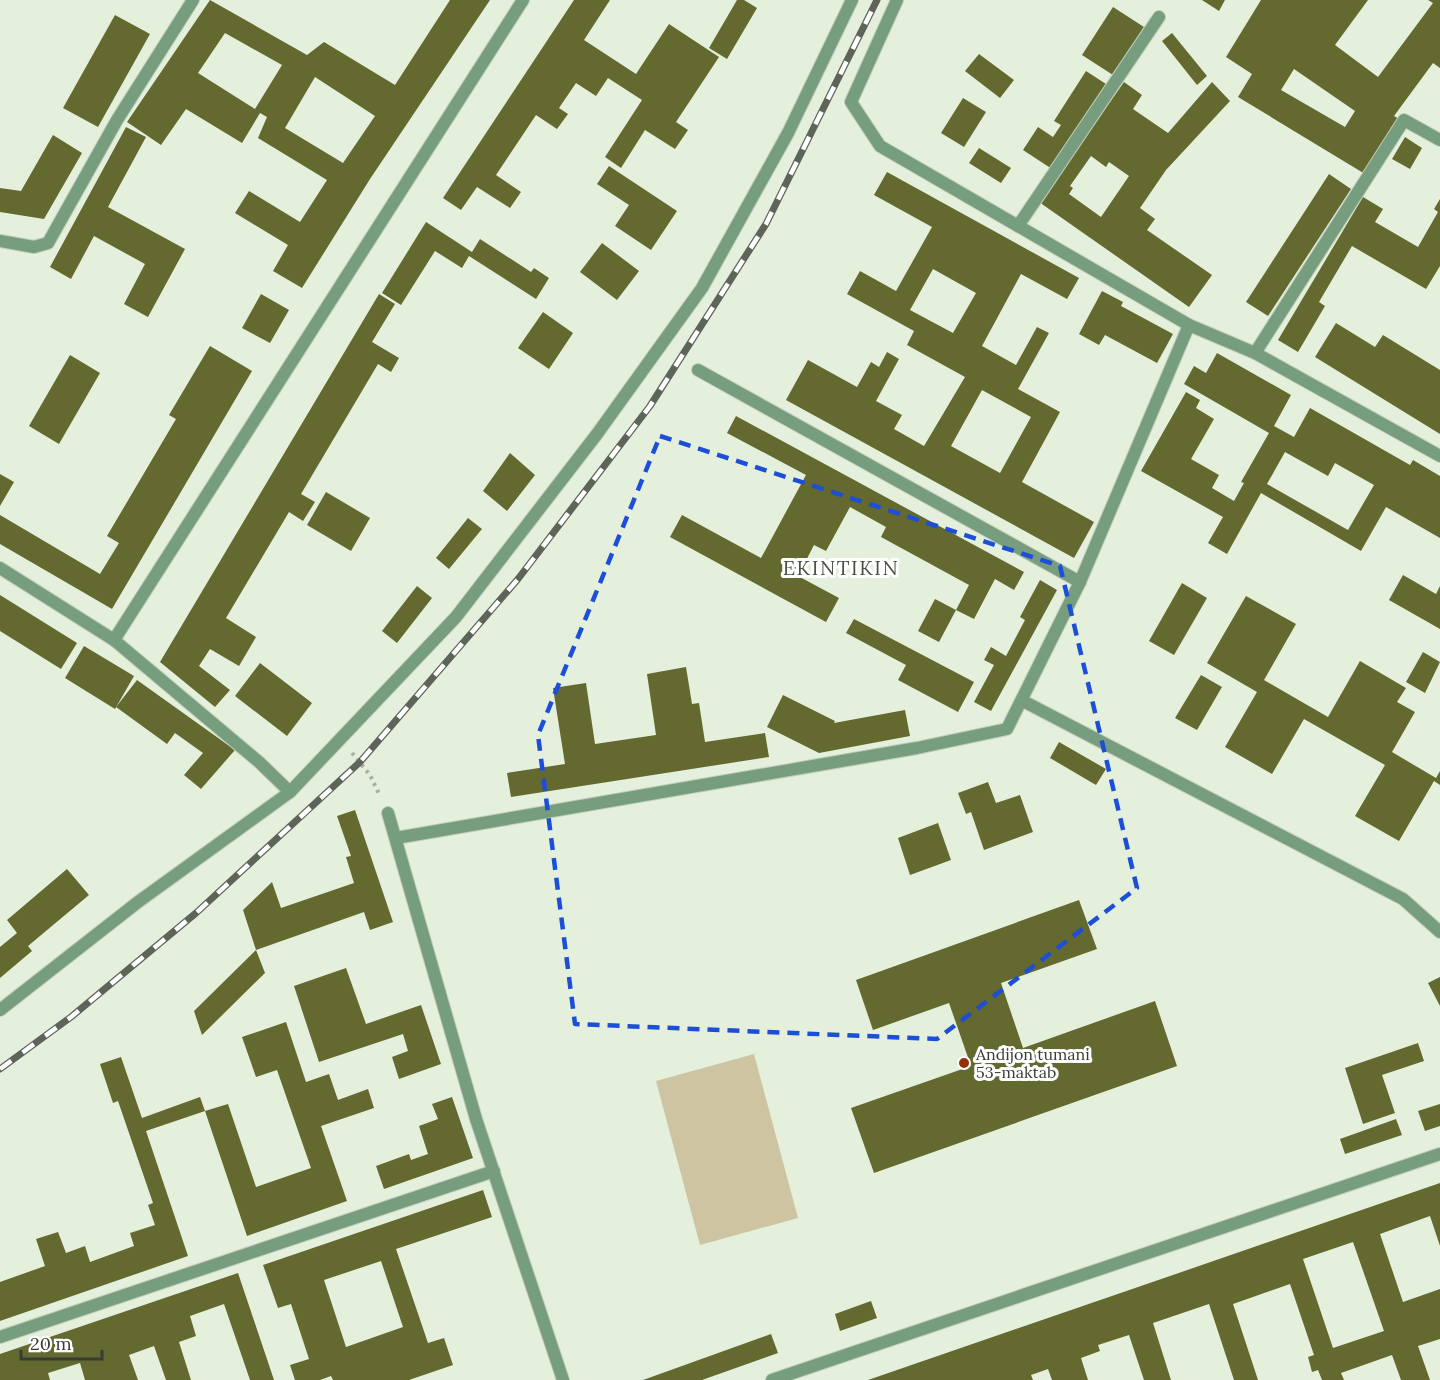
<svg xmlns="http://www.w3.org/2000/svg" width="1440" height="1380" font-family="Lora,serif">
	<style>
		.green { fill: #cec4a1 }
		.building { fill: #64692f; fill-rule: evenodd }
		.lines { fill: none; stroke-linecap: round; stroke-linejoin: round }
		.service-casing { stroke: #c1ccba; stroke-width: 14 }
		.minor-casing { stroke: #c1ccba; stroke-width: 14 }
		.path { stroke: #a8b1a1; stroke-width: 4; stroke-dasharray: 3 4.5; stroke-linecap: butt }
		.service { stroke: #759d7e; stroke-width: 12 }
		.minor { stroke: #759d7e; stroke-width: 12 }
		.rail-casing { stroke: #5e645a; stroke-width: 7 }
		.rail { stroke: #fff; stroke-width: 4.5; stroke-dasharray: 14; stroke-linecap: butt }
		.marked { fill: none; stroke: #1d4ed8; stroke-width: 4.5; stroke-dasharray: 12 8; stroke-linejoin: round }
		.poi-dot { fill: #952f04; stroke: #fff; stroke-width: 2 }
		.labels { text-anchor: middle; stroke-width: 6; stroke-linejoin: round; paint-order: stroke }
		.poi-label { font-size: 16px; fill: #373c34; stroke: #fff; text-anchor: start }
		.quarter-label { font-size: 20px; letter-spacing: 1.5px; fill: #485141; stroke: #fff }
	</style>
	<rect width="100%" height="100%" fill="#e4f0dc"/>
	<!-- green -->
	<polygon class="green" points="754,1054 798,1218 700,1245 656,1081"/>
	<!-- building -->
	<g class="building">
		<path d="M210,0L307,55L324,42L395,85L450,0H490L370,179L302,288L273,271L288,245L235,213L249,191L300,222L327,180L258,138L267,117L260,113L242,143L186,109L161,145L127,122ZM225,33L282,65L255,109L198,73ZM315,77L375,116L343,163L285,128Z"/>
		<polygon points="574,0 610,0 584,40 636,74 669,24 719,57 676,122 688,130 675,149 645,130 621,168 605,157 642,100 608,78 596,96 576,83 559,108 568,114 557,129 536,115 496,175 521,192 510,208 477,187 461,210 443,198"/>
		<polygon points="737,0 744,0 757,8 727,59 709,48"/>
		<polygon points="1202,0 1225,0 1219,11"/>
		<path d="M1261,0H1368L1335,45L1378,77L1433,3L1428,0H1440V68L1433,63L1394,116L1399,119L1365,174L1238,97L1252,74L1226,57ZM1294,69L1355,111L1345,127L1281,90Z"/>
		<polygon points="1113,7 1144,27 1113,75 1082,55"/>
		<polygon points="115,15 150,34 98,127 63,108"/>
		<polygon points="1172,33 1207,76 1197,85 1162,41"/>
		<polygon points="979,54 1014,80 1000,98 965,71"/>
		<polygon points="1086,71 1106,84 1052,169 1023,150 1038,127 1053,137 1061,125 1054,121"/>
		<path d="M1124,82L1142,95L1133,109L1168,133L1212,82L1230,101L1166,170L1140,208L1155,219L1147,230L1212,275L1189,307L1039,202ZM1091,156L1106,167L1109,162L1129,176L1101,217L1069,194L1073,188L1070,186Z"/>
		<polygon points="963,98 986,112 964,147 941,133"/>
		<polygon points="126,127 146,137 108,207 185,249 148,317 124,304 145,264 94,236 71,279 50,267"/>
		<polygon points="53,135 82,153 44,219 0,212 0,188 21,191"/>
		<polygon points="1405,137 1422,148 1410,169 1392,159"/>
		<polygon points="979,148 1011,168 1001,183 969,163"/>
		<polygon points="609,166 677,211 651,250 615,226 629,205 597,184"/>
		<path d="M887,172L1079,278L1067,299L1021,274L982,346L1016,365L1037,327L1049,333L1018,389L1060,412L1022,482L1094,522L1074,558L786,400L808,360L857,387L871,362L879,367L887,352L899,359L876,401L902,415L894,429L924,446L965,377L907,345L914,331L847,294L860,271L896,291L932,227L874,195ZM933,269L976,293L953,333L910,310ZM982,390L1031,417L1000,473L951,446Z"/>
		<polygon points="1329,174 1351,189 1268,316 1246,302"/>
		<polygon points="1363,197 1383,209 1375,222 1418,247 1438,212 1434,209 1440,199 1440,266 1426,289 1352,246 1319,302 1325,306 1298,352 1278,340"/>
		<polygon points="426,222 472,252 480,239 531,272 534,268 549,278 536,299 469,256 462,268 435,251 401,305 382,293"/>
		<polygon points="602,243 639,271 617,300 580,272"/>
		<polygon points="1102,291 1123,302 1121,306 1173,334 1157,363 1105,335 1099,345 1079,334"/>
		<polygon points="261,294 289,310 270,343 242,328"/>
		<polygon points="379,294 395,304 372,342 399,358 391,372 378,364 301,494 315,502 303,521 289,512 226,618 256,637 239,666 210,649 199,666 230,690 215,707 160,662"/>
		<polygon points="543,312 573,333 549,369 518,348"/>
		<polygon points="1336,323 1375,347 1383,335 1440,370 1440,434 1315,357"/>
		<polygon points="210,346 252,371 112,609 0,544 0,515 100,574 119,543 107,536 176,419 169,415"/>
		<path d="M1217,353L1291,395L1274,426L1294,437L1310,408L1410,465L1413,460L1440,476V538L1386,507L1361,551L1261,493L1227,554L1208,543L1223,517L1141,471L1186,392L1200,400L1196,408L1214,419L1191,459L1219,475L1212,488L1234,501L1244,483L1241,482L1269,433L1184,384L1194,366L1206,373ZM1285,452L1328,476L1335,463L1374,485L1348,530L1267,484Z"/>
		<polygon points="70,355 100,373 59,444 29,426"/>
		<polygon points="736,416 1024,572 1014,590 995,579 974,619 956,610 969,585 881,537 886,527 850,507 826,551 814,545 798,576 839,598 826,622 670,537 682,515 761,558 806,475 727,433"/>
		<polygon points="510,453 535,475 507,511 483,491"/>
		<polygon points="0,474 14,482 0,506"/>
		<polygon points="326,492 370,518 351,551 307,525"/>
		<polygon points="468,518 482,529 449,569 436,558"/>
		<polygon points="1403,575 1436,594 1440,586 1440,629 1389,600"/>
		<polygon points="1040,580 1057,590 991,711 974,702 994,665 984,660 991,647 1006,656 1025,620 1020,617"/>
		<polygon points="1182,583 1207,598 1174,655 1149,641"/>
		<polygon points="417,586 432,598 397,643 382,631"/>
		<polygon points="0,595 77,643 61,669 0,631"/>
		<polygon points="1246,596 1296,624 1264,680 1328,717 1360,661 1406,688 1397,702 1415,712 1392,752 1436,778 1440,771 1440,785 1434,781 1399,841 1355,816 1385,765 1304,719 1272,774 1225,747 1257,692 1207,663"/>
		<polygon points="935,599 956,610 939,642 918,631"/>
		<polygon points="854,619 974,682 958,712 898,680 906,665 846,633"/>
		<polygon points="84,646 134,676 115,709 65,678"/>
		<polygon points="1423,652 1440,662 1425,693 1406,682"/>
		<polygon points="260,663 312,703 287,736 235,696"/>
		<polygon points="686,667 692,704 699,703 705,742 765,733 769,757 511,797 507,773 565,764 553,688 586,683 595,744 656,735 647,674"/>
		<polygon points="1201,675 1222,687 1197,730 1175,718"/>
		<polygon points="137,680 235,750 201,789 184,775 203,753 175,733 167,744 116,707"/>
		<polygon points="783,695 835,721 834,723 905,710 910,736 819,753 767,727"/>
		<polygon points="1059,742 1106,769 1096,785 1050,758"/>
		<polygon points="988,782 996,803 1020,795 1033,832 984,850 971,812 966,814 958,793"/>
		<polygon points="355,810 393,922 370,930 364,912 256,950 265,973 202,1035 194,1011 256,950 243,910 272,882 281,908 354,883 346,857 351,856 337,816"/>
		<polygon points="938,823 951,860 910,875 898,838"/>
		<polygon points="67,869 89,895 28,946 32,951 0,978 0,947 17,933 7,920"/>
		<polygon points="1079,900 1097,949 1001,983 1023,1048 1155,1001 1177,1066 874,1173 851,1108 971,1066 949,1003 873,1030 856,980"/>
		<polygon points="346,968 366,1024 421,1005 441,1064 399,1079 392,1057 408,1051 403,1034 319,1062 294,986"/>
		<polygon points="1440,977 1440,1006 1428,983"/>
		<polygon points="286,1022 306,1082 329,1074 338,1100 368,1089 374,1108 321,1126 347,1201 247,1236 205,1111 228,1104 256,1187 311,1168 277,1070 256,1077 242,1037"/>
		<polygon points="1418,1043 1424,1061 1382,1075 1395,1113 1363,1124 1345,1068"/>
		<polygon points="121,1057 142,1118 200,1097 205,1111 146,1131 188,1256 0,1321 0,1282 45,1266 36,1239 58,1232 66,1253 85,1246 90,1262 134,1246 130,1233 155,1225 148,1205 153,1203 118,1101 113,1103 100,1064"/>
		<polygon points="452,1097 473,1158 384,1189 376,1166 409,1154 411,1160 428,1154 419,1126 438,1119 432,1104"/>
		<polygon points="1440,1104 1440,1126 1425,1131 1418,1111"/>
		<polygon points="1396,1119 1402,1135 1345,1154 1340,1139"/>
		<path d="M1440,1183V1246L1430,1216L1380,1234L1403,1302L1440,1289V1339L1418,1346L1430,1380H1401L1392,1355L1341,1373L1344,1380H1322L1318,1370L1312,1372L1308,1357L1314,1355L1290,1284L1233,1304L1258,1380H1234L1209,1304L1153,1323L1171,1380H1144L1129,1335L1098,1345L1100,1351L1081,1358L1088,1380H1052L1048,1369L1031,1375L1033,1380H868ZM1353,1242L1384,1331L1333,1348L1303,1259Z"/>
		<path d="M483,1190L492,1217L396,1249L428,1343L444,1338L453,1365L409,1380H333L331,1376L320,1380H295L290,1365L309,1359L291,1304L278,1308L263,1265ZM381,1261L403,1327L346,1347L324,1280Z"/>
		<polygon points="238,1273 274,1380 250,1380 224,1304 190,1316 196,1336 179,1342 191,1380 166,1380 154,1346 129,1355 138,1380 85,1380 80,1363 48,1373 50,1380 0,1380 0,1354"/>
		<polygon points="871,1301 877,1318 840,1331 835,1314"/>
		<polygon points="771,1334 778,1353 702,1380 643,1380"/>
	</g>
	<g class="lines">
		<!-- service casing -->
		<g class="service-casing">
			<g id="service">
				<polyline points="897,0 851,102 880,146 1189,325"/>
				<polyline points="1018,226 1159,17"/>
				<polyline points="0,241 34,247 48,243 117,120 193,0"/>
				<polyline points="1255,353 1404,120 1440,140"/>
				<polyline points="698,370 1080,582"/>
				<polyline points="0,568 114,640 523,0"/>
				<polyline points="114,640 259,762 290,792 456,617 597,434 702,288 788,133 852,0"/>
				<polyline points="1023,701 1403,899 1440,932"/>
				<polyline points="388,813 476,1119 563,1380"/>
				<polyline points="396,838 917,748 1007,729 1080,582 1189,325 1255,353 1440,456"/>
				<polyline points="0,1010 138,902 290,792"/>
				<polyline points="0,1337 494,1171"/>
			</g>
		</g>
		<!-- minor casing -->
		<g class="minor-casing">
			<polyline id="minor" points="772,1380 1440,1154"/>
		</g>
		<!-- path -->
		<polyline class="path" points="352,753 370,775 380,796"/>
		<!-- service -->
		<use href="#service" class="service"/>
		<!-- minor -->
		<use href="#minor" class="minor"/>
		<!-- rail casing -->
		<g class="rail-casing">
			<polyline id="rail" points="0,1069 71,1017 196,913 360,762 518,579 650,406 766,224 877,0"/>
		</g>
		<!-- rail -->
		<use href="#rail" class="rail"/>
	</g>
	<!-- marked area -->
	<path class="marked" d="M660,436L1060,566L1137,888L937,1039L575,1024L538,735Z"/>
	<!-- markers -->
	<circle class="poi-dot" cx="964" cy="1063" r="6"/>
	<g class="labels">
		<!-- poi labels -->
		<g class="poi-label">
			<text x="976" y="1060">Andijon tumani<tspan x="976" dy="18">53-maktab</tspan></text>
		</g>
		<!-- quarter labels -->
		<g class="quarter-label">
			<text x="841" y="575">EKINTIKIN</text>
		</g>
	</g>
	<!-- scale -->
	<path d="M21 1350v9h81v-9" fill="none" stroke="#373c34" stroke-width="3"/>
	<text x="30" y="1350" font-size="18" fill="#373c34" stroke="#ffffff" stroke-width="4.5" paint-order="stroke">20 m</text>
</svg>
